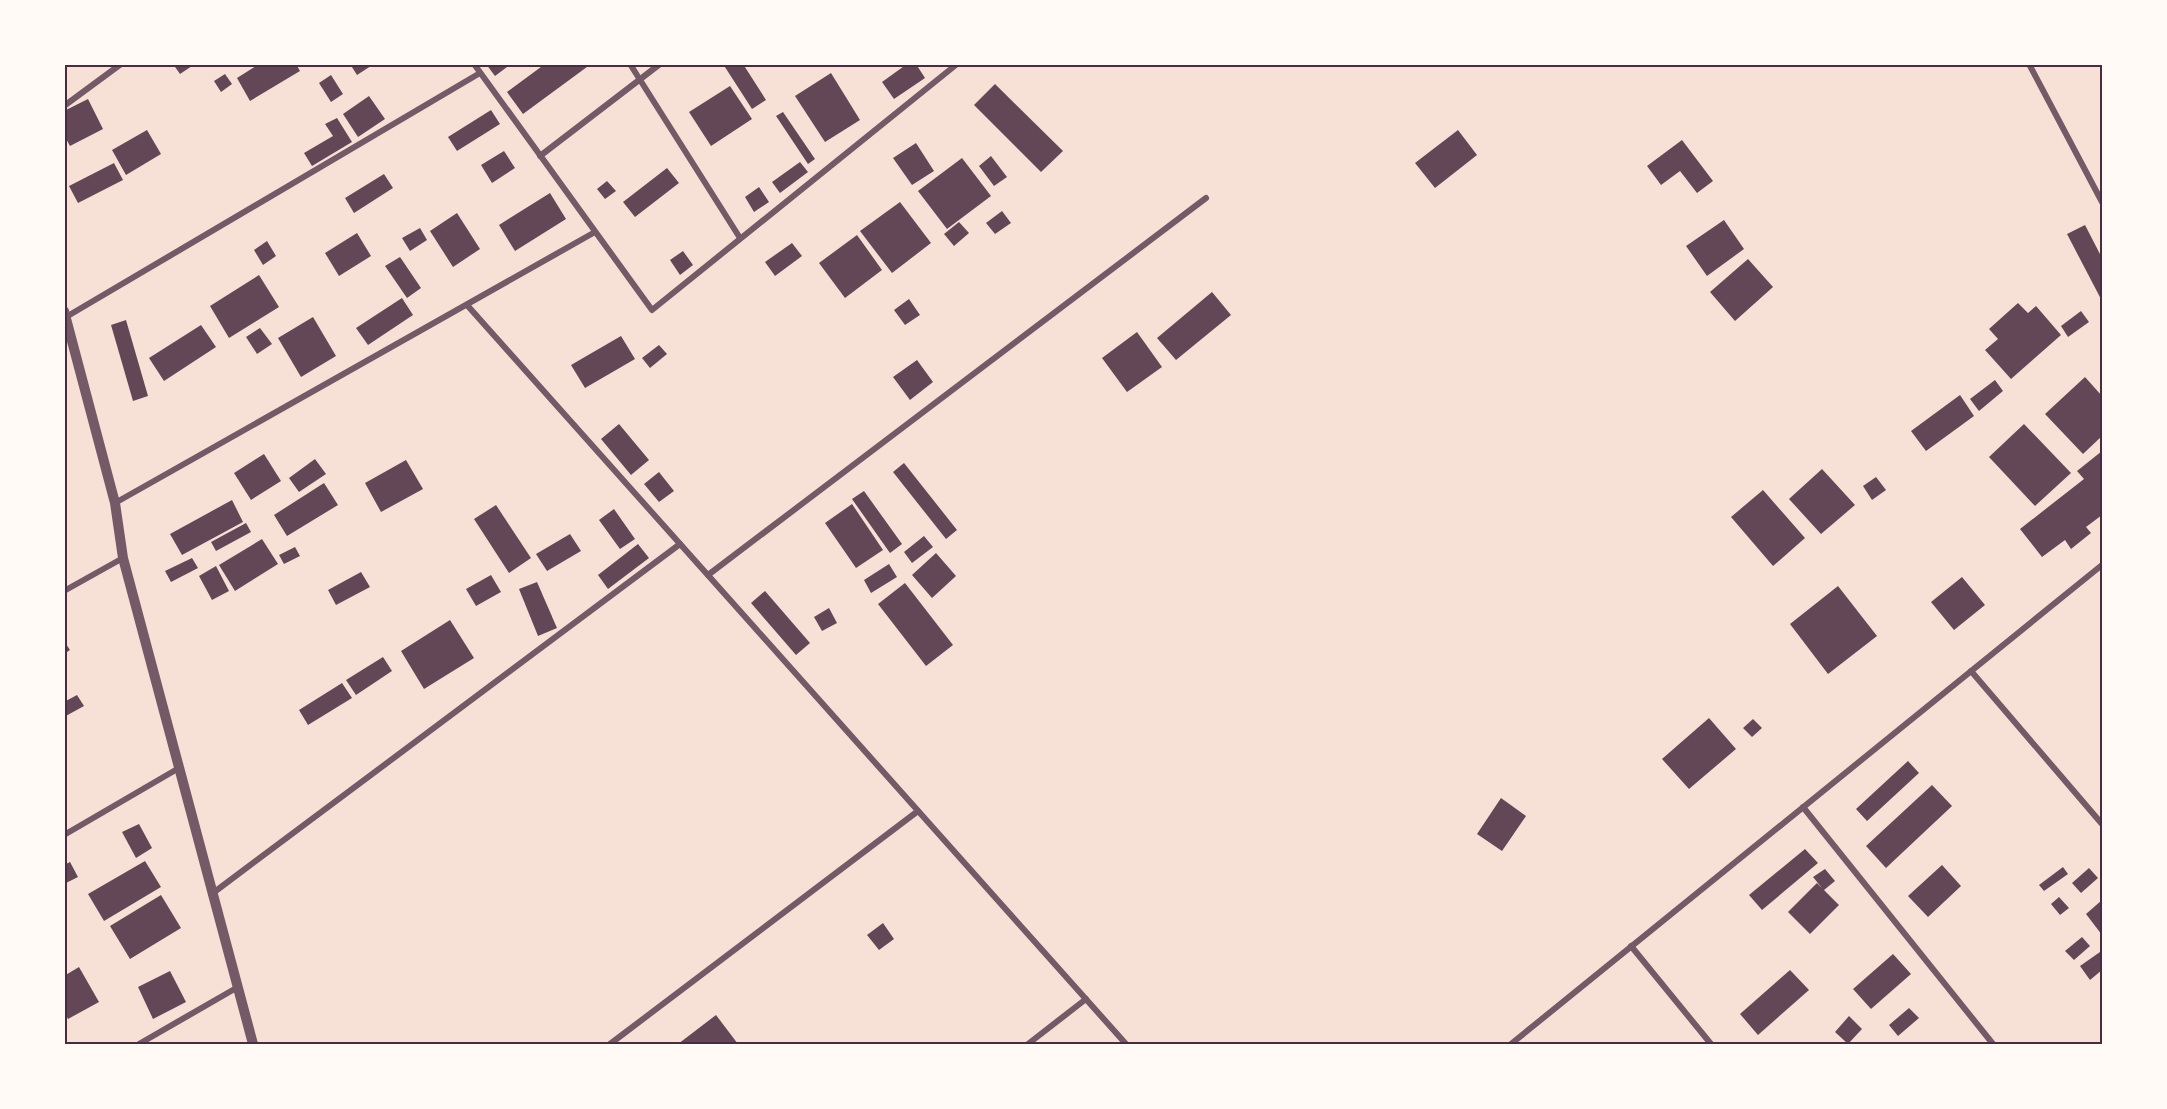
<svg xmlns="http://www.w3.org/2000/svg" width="2167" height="1109" font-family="'Asap Condensed',sans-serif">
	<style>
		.building { fill: #644757 }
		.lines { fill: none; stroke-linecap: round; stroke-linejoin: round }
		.minor { stroke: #755966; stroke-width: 6 }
		.tertiary { stroke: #755966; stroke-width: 10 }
		.neatline { fill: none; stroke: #4a2c40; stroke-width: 2 }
	</style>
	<rect width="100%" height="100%" fill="#f7e1d7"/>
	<!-- building -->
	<g class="building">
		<polygon points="173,64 195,64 180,74"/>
		<polygon points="259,64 296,64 300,71 250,101 237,78"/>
		<polygon points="350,64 374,64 357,75"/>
		<polygon points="486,64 511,64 495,76"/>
		<polygon points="545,64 591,64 523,114 507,92"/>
		<polygon points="723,64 743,64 766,100 752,109"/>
		<polygon points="907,64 916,64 925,78 894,99 882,82"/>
		<polygon points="831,73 860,120 825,142 795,96"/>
		<polygon points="225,74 232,84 221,92 214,81"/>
		<polygon points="331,75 343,94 331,102 319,83"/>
		<polygon points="995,84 1063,151 1041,172 974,105"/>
		<polygon points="730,86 752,119 711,146 689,112"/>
		<polygon points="369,96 385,119 358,137 343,114"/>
		<polygon points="88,99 103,129 70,146 64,135 64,111"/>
		<polygon points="491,110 500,124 457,151 448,137"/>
		<polygon points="783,112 815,159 808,164 776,116"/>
		<polygon points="337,118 352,142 312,166 304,153 333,136 325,124"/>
		<polygon points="147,130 161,154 126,175 112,150"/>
		<polygon points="1458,130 1477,155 1435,188 1415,163"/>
		<polygon points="1682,140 1713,181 1697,193 1680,171 1661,185 1647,166"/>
		<polygon points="916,143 934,171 912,185 893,158"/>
		<polygon points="504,151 515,168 492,183 481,165"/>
		<polygon points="991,156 1007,177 994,186 979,166"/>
		<polygon points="962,158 991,196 947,229 918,191"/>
		<polygon points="800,162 808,172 780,193 772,182"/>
		<polygon points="114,163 123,180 78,203 69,186"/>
		<polygon points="667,168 679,183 635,217 623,202"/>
		<polygon points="384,174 393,188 354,213 345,198"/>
		<polygon points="607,181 616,191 605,199 597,189"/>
		<polygon points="759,187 769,202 754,212 745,197"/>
		<polygon points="550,193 566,219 515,251 499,225"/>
		<polygon points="900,202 931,243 892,273 860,231"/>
		<polygon points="1002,211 1011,223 995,234 986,223"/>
		<polygon points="457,213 480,249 453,267 430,231"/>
		<polygon points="1724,220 1744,249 1707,276 1686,246"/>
		<polygon points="959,222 969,233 954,246 944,234"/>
		<polygon points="2085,225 2102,258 2102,301 2067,234"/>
		<polygon points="420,228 427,240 410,251 402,238"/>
		<polygon points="357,233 371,256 339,276 325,253"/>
		<polygon points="857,235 882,270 845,298 819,263"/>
		<polygon points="267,241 276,256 263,265 254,250"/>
		<polygon points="792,243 802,256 775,276 765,262"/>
		<polygon points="683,251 693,265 680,275 670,260"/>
		<polygon points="400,257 421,288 407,298 385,266"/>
		<polygon points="1748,259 1773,287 1735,321 1710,292"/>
		<polygon points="259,275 279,307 229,338 210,306"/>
		<polygon points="1212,292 1231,315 1176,360 1157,338"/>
		<polygon points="402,298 413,315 368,345 356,328"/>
		<polygon points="909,299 920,315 905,325 894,310"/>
		<polygon points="2018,303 2028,313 2036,306 2061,335 2011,379 1985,350 1998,339 1989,329"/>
		<polygon points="2081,311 2089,322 2068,337 2061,326"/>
		<polygon points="313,317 336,356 301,377 278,338"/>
		<polygon points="126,320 148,396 133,401 111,325"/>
		<polygon points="201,325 216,347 164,381 149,358"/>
		<polygon points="260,328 272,344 257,354 246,337"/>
		<polygon points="1137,332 1162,367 1127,392 1102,358"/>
		<polygon points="621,336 635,359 585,388 571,365"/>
		<polygon points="659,345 667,354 650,368 642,358"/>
		<polygon points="917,360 933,382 910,400 893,377"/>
		<polygon points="2085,377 2102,396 2102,436 2083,454 2045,414"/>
		<polygon points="1995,380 2003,391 1979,411 1970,399"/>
		<polygon points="1960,395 1974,416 1926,451 1911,431"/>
		<polygon points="619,424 649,460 631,475 601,439"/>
		<polygon points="2024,424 2071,473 2035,506 1989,457"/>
		<polygon points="2102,451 2102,515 2086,527 2091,533 2071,549 2065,540 2042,557 2020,529 2084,479 2077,471"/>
		<polygon points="264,454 281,481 251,500 234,473"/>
		<polygon points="315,459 326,474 299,492 289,478"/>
		<polygon points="406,460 423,489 381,512 365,483"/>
		<polygon points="904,463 957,530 946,539 893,472"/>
		<polygon points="1822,469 1855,505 1821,534 1789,499"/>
		<polygon points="659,472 674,491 659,502 644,484"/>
		<polygon points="1876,477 1886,490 1872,500 1863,486"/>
		<polygon points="324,483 338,505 287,536 274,515"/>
		<polygon points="1763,490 1805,538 1773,566 1731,517"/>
		<polygon points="864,491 902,544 890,553 852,499"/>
		<polygon points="232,500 243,522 182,555 170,534"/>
		<polygon points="852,504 883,550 856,568 825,523"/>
		<polygon points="496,505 531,558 509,573 474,519"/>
		<polygon points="614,509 635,539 620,549 599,520"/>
		<polygon points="246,523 251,532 216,551 211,542"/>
		<polygon points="570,534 581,551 547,571 536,554"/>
		<polygon points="924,536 933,547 912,563 904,552"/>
		<polygon points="262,539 278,564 235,591 219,565"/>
		<polygon points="638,544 649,558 608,589 598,575"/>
		<polygon points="295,547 300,556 284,564 279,555"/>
		<polygon points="936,553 956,576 932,598 912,575"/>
		<polygon points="192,558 198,568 171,582 165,571"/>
		<polygon points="889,564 897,577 871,593 864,580"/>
		<polygon points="216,566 229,591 212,600 199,576"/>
		<polygon points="361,572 370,587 336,605 328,590"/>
		<polygon points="491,575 501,592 476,606 466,589"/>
		<polygon points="1962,577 1985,605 1954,630 1931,602"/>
		<polygon points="537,582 557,628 538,636 519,589"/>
		<polygon points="905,583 953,645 926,666 878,604"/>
		<polygon points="1838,586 1877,636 1828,674 1790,624"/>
		<polygon points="765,591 810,643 796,655 751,603"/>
		<polygon points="829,608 837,623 822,631 814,617"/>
		<polygon points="450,620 474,658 424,689 401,651"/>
		<polygon points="64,641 70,650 64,654"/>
		<polygon points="383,657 392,671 356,695 346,680"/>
		<polygon points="342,683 352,698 308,725 299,710"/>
		<polygon points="77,695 84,706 64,717 64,702"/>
		<polygon points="1709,718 1736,749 1689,789 1662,759"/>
		<polygon points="1753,719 1762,728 1752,737 1743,728"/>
		<polygon points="1908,761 1919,773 1867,821 1856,809"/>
		<polygon points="1932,785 1952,806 1886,868 1866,846"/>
		<polygon points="1501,798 1526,816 1502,851 1477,834"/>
		<polygon points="139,824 152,848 136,858 122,832"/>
		<polygon points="1805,849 1818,863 1762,910 1749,895"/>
		<polygon points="145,861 161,887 104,921 88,894"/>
		<polygon points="70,862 78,877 64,884 64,865"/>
		<polygon points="1942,865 1961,886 1928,917 1908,896"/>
		<polygon points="2063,867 2068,874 2044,891 2039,885"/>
		<polygon points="2089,868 2098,878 2081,893 2072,883"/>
		<polygon points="1825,869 1835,881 1824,890 1839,905 1810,934 1788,912 1817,883 1822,888 1813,877"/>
		<polygon points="161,895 181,928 130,959 110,926"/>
		<polygon points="2059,897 2069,908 2060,915 2051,904"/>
		<polygon points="2102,900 2102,935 2086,914"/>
		<polygon points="883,923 894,939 879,950 867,935"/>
		<polygon points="2082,937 2090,946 2074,960 2065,951"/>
		<polygon points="2100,952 2102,957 2102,970 2090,980 2080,966"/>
		<polygon points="1893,954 1911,974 1871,1009 1853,989"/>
		<polygon points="79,967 99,1002 68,1019 64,1012 64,976"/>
		<polygon points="1790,970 1809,990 1758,1035 1740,1014"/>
		<polygon points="170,971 186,1002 153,1019 138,987"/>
		<polygon points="1909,1008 1919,1018 1898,1036 1889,1025"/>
		<polygon points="716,1015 738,1044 678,1044"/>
		<polygon points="1849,1016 1862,1029 1848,1044 1835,1032"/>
	</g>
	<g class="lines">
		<!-- minor -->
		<g class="minor">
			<polyline points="474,64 652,310 957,64"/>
			<polyline points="630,64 740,238"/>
			<polyline points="2029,64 2102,202"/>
			<polyline points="64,106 121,64"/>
			<polyline points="540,156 660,64"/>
			<polyline points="467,305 1126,1044"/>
			<polyline points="66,317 480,73"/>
			<polyline points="115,503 595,232"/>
			<polyline points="708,575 1206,198"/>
			<polyline points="64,591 123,558"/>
			<polyline points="1971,671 2102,824"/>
			<polyline points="1803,807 1993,1044"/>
			<polyline points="64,835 179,768"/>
			<polyline points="213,893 680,544"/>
			<polyline points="1631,946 1711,1044"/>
			<polyline points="139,1044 238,987"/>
			<polyline points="610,1044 918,811"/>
			<polyline points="1028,1044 1086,999"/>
			<polyline points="1511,1044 2102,565"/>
		</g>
		<!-- tertiary -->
		<polyline class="tertiary" points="64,311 115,503 123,558 253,1044"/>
	</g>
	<!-- border -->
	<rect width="2167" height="1109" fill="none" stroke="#fffaf5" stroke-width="132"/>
	<rect x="66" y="66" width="2035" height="977" class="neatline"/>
</svg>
